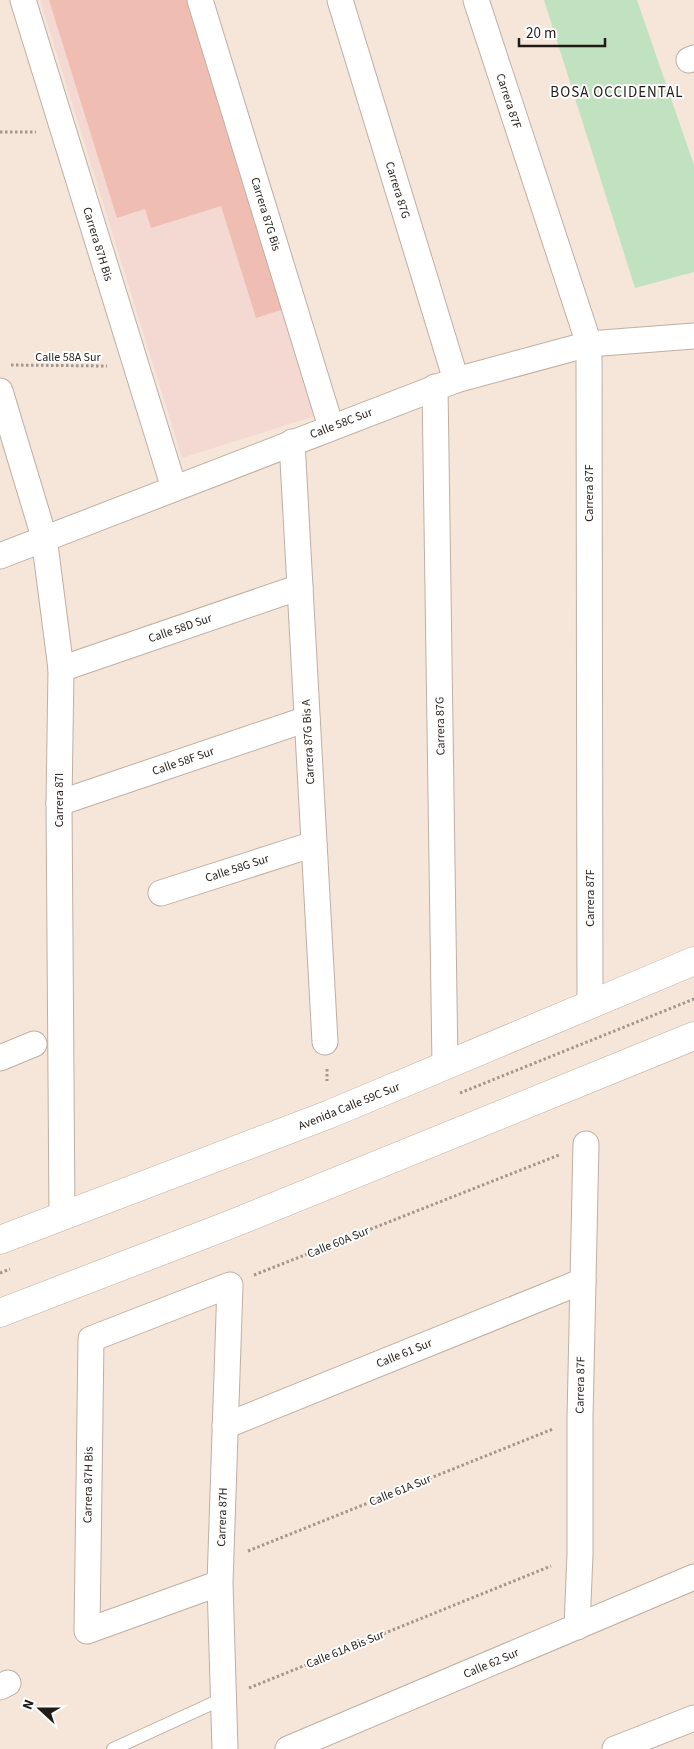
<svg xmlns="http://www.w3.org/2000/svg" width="694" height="1749" font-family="'Source Sans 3',sans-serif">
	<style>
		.education { fill: #f3d9d2 }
		.green { fill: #c1e2c0 }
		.building { fill: #f0bdb3 }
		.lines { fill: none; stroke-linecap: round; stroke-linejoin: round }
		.lane-casing { stroke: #bfafa3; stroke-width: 14 }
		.street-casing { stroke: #bfafa3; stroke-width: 27 }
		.secondary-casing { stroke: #bfafa3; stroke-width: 29 }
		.path { stroke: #a2968d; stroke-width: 3; stroke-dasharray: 2.5 2.5; stroke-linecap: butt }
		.lane { stroke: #fff; stroke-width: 12 }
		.street { stroke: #fff; stroke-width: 25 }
		.secondary { stroke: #fff; stroke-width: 28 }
		.labels { text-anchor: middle; stroke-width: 4; stroke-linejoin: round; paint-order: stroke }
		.street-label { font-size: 12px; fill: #211b17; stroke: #fff }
		.quarter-label { font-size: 15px; letter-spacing: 1px; fill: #211b17; stroke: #fff }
	</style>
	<rect width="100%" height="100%" fill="#f6e6d9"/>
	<!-- education -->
	<polygon class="education" points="40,0 189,0 318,415 182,458"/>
	<!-- green -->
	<polygon class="green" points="544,0 637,0 694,165 694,272 635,288"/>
	<!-- building -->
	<polygon class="building" points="49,0 187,0 284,309 256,318 221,206 151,228 145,209 117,218"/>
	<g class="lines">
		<!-- lane casing -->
		<g class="lane-casing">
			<polyline id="lane" points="113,1749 222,1699"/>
		</g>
		<!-- street casing -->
		<g class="street-casing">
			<g id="street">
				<polyline points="23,0 174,488"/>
				<polyline points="200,0 331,427"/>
				<polyline points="340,0 456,380"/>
				<polyline points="476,0 589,344 590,1005"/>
				<polyline points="689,60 694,58"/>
				<polyline points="435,387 445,1066"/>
				<polyline points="0,391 44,537 61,669 59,803 62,1216"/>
				<polyline points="292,442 325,1042"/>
				<polyline points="0,556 456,380 589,344 694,336"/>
				<polyline points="61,669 300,587"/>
				<polyline points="59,803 307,719"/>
				<polyline points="161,893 314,844"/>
				<polyline points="0,1058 34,1044"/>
				<polyline points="225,1426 583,1281"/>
				<polyline points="220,1583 87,1631 91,1339 230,1285 220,1583 225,1749"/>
				<polyline points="577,1627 580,1554 580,1418 586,1144"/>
				<polyline points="0,1687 8,1683"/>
				<polyline points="288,1749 694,1577"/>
				<polyline points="615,1749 694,1718"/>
			</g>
		</g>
		<!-- secondary casing -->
		<g class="secondary-casing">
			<g id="secondary">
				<polyline points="0,1240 330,1114 694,961"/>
				<polyline points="0,1313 229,1225 694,1036"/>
			</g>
		</g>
		<!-- path -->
		<g class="path">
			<polyline points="0,132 36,132"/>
			<polyline points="11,365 107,366"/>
			<polyline points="327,1069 327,1081"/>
			<polyline points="460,1093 694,999"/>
			<polyline points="0,1273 10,1269"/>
			<polyline points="254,1275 559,1155"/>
			<polyline points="248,1551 553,1429"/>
			<polyline points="249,1688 551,1566"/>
		</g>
		<!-- lane -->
		<use href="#lane" class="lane"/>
		<!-- street -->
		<use href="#street" class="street"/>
		<!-- secondary -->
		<use href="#secondary" class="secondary"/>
	</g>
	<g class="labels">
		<!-- street labels -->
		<g class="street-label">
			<text transform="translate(509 101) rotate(72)" y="4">Carrera 87F</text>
			<text transform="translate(398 190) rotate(73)" y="4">Carrera 87G</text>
			<text transform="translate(266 214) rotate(73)" y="4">Carrera 87G Bis</text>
			<text transform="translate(98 244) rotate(73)" y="4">Carrera 87H Bis</text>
			<text x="68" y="361">Calle 58A Sur</text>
			<text transform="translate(341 423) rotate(-21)" y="4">Calle 58C Sur</text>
			<text transform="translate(589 493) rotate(-90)" y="4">Carrera 87F</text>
			<text transform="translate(180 628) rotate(-19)" y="4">Calle 58D Sur</text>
			<text transform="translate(440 726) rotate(-91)" y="4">Carrera 87G</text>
			<text transform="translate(308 742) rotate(-93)" y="4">Carrera 87G Bis A</text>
			<text transform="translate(183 761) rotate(-19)" y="4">Calle 58F Sur</text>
			<text transform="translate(59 800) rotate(-90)" y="4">Carrera 87I</text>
			<text transform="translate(237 868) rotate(-18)" y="4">Calle 58G Sur</text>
			<text transform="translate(590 898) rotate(-90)" y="4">Carrera 87F</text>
			<text transform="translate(349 1106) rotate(-22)" y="4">Avenida Calle 59C Sur</text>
			<text transform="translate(338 1242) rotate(-22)" y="4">Calle 60A Sur</text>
			<text transform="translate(404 1353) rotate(-22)" y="4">Calle 61 Sur</text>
			<text transform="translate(580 1385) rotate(-89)" y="4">Carrera 87F</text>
			<text transform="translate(88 1485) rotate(-89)" y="4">Carrera 87H Bis</text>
			<text transform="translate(400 1490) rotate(-22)" y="4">Calle 61A Sur</text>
			<text transform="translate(222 1517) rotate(-88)" y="4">Carrera 87H</text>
			<text transform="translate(345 1649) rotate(-22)" y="4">Calle 61A Bis Sur</text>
			<text transform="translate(491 1663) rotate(-23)" y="4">Calle 62 Sur</text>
		</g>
		<!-- quarter labels -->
		<g class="quarter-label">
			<text x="617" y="97">BOSA OCCIDENTAL</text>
		</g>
	</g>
	<!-- north arrow -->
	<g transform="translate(40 1709) rotate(291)" stroke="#ffffff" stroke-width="4" paint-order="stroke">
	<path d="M0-4L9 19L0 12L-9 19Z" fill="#211b17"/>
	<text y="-8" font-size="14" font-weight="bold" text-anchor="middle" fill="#211b17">N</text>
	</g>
	<!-- scale -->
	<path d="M519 38v8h86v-8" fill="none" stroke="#211b17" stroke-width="2.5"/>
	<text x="526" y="38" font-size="15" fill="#211b17" stroke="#ffffff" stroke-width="4" paint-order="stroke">20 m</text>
</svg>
